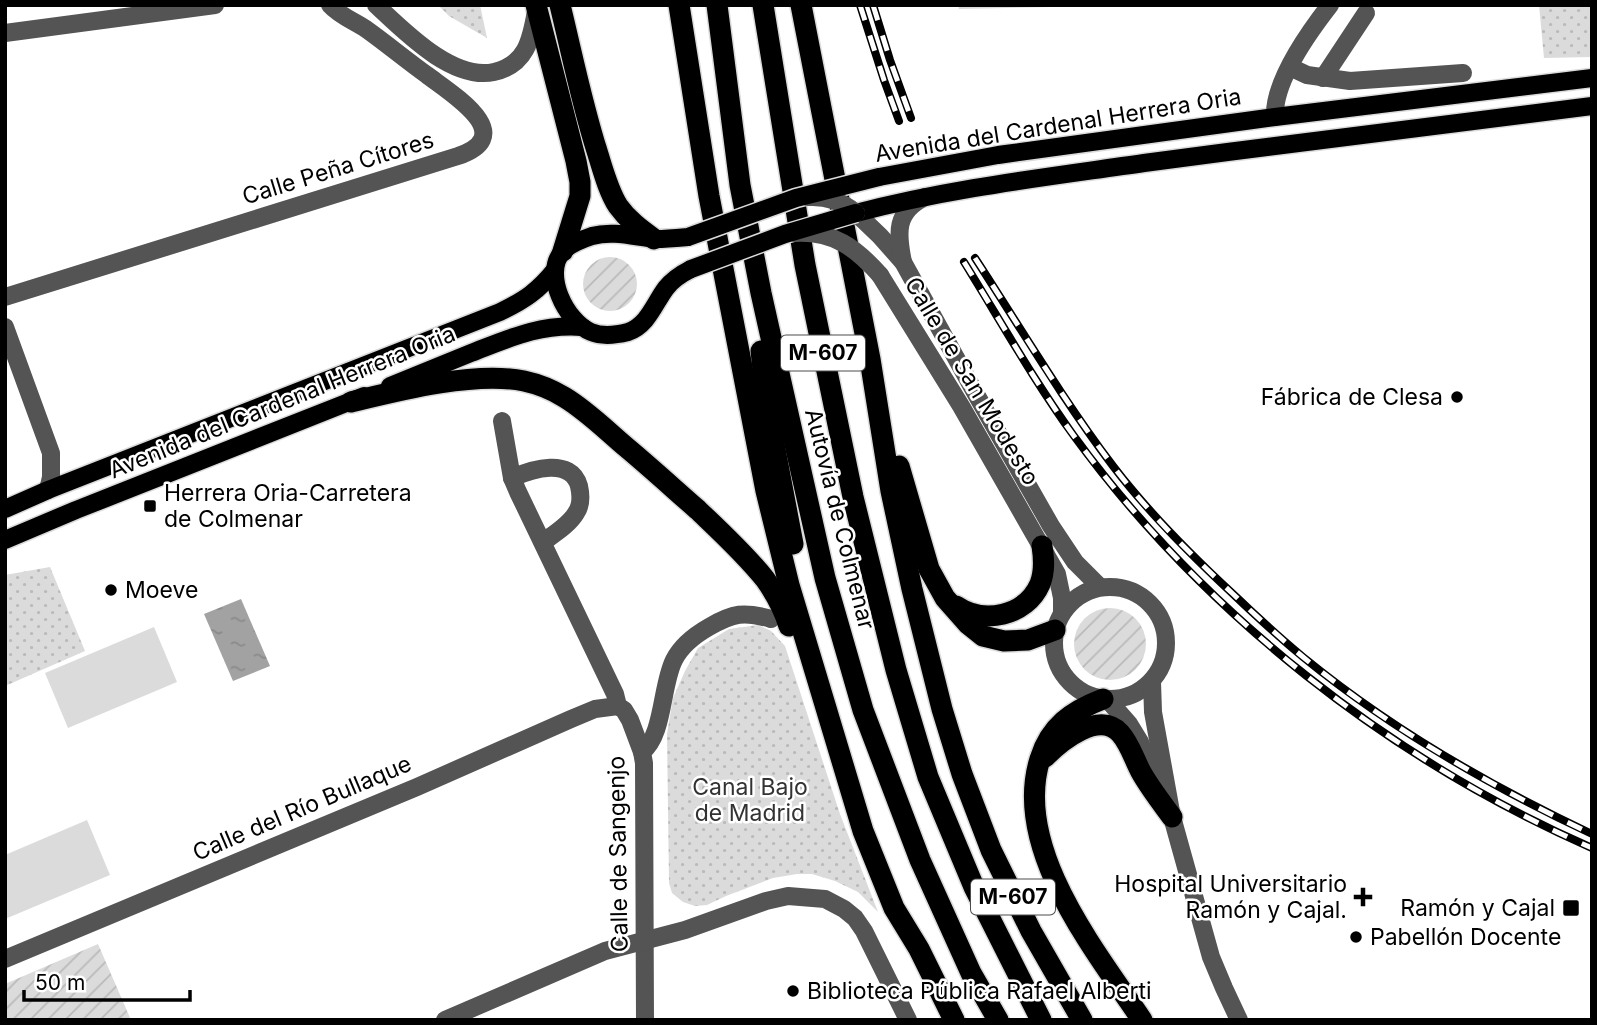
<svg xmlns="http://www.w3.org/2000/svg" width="1597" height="1025" font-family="Inter,sans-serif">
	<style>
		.grass { fill: #dbdbdb }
		.park { fill: url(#park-dots) }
		.garden { fill: url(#garden-furrows) }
		.water { fill: url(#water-ripples) }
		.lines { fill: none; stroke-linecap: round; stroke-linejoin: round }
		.major-casing { stroke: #dbdbdb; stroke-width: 21 }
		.highway-casing { stroke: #dbdbdb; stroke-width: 24 }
		.minor { stroke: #545454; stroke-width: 18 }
		.major { stroke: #000; stroke-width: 18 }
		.highway { stroke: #000; stroke-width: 21 }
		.rail-casing { stroke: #000; stroke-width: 8 }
		.rail { stroke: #fff; stroke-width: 5; stroke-dasharray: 16; stroke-linecap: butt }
		.major-bridge-casing { stroke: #dbdbdb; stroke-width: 21; stroke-linecap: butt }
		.minor-bridge { stroke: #545454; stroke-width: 18 }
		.major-bridge { stroke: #000; stroke-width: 18 }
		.poi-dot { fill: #000; stroke: #fff; stroke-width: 2.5 }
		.labels { text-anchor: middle; stroke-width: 5; stroke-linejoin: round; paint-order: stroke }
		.shield { fill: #fff; stroke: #4c4c4c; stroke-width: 2 }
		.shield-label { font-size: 21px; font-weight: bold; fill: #000 }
		.street-label { font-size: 23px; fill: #000; stroke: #fff }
		.poi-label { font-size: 23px; fill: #000; stroke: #fff; text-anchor: start }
		.park-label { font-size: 23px; fill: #323232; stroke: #fff }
	</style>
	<defs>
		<pattern id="park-dots" width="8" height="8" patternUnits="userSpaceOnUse" patternTransform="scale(1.75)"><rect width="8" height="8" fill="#dbdbdb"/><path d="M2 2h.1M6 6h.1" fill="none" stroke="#bababa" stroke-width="1.8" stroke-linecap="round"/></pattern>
		<pattern id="garden-furrows" width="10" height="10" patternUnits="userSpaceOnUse" patternTransform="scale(1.75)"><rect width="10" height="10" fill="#dbdbdb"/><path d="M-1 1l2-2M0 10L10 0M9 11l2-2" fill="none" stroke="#bababa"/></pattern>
		<pattern id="water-ripples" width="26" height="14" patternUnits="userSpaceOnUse" patternTransform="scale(1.75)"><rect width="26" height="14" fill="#a2a2a2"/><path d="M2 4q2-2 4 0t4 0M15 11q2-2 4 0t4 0" fill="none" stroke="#8a8a8a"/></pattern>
	</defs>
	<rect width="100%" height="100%" fill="#fff"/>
	<!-- grass -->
	<g class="grass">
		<polygon points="154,627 177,682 68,728 45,673"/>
		<polygon points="87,820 110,875 5,919 5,855"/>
	</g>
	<!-- park -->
	<g class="park">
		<polygon points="438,5 480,5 487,38 449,16"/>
		<polygon points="958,5 1139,5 959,9"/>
		<polygon points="1539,5 1592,5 1592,57 1544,58"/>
		<polygon points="50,567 85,651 5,686 5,575"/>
		<polygon points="758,625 771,631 785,646 840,814 878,912 858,892 835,881 812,874 797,874 773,878 726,896 707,905 695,906 683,902 672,893 669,883 667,734 673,698 685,671 698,648 729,629"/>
	</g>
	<!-- garden -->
	<g class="garden">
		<circle cx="610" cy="284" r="27"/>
		<circle cx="1110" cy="644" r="36"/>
		<polygon points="98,944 131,1020 5,1020 5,984"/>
	</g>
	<!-- water -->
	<polygon class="water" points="241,599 270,666 233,681 204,614"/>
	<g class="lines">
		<!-- major casing -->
		<g class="major-casing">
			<g id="major">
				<polyline points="879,177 998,155 1275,117 1592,78"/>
				<path d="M856,213C951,188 1048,177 1144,163C1293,143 1442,125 1592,106"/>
				<path d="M688,237C677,238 667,239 656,239C635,237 613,230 592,236C583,239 570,244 563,251C542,273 566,322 591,332C603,337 616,335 628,332C648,325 654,304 666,288C673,279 681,274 691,269"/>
				<path d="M390,386C417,375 444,364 471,353C510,338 539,324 582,327"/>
				<path d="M5,509L48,490L500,312C525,300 538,291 555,270"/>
				<polyline points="5,540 76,510 364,396"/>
			</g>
		</g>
		<!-- highway casing -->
		<g class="highway-casing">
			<g id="highway">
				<polyline points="536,5 576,161 580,182 580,196 563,251"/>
				<path d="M560,5C572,54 582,104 597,151C603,170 608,190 618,206C628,220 640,229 654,239"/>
				<polyline points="679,5 709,196 766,491 789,585 863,831 894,908 919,949 954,1020"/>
				<polyline points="717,5 740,185 761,293 825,578 863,710 920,860 971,973 998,1020"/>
				<polyline points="763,5 805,265 853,497 896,670 928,777 974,887 1041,1020"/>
				<polyline points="801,5 870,359 891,491 912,589 942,709 962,774 991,850 1031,931 1082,1020"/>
				<polyline points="761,351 767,407 793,544"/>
				<path d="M351,402C400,390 475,371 524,381C538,384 551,389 564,397C586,410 606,430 626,447C650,467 674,489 698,510C721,532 745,554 765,579C775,593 784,610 789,626"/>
				<polyline points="899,466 929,569 945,598 968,624 983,636 1004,641 1028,640 1055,630"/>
				<path d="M956,606C984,625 1026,616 1040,584C1045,571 1044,559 1042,546"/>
				<path d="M1103,699C1072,711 1050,726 1040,759C1012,848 1095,950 1142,1020"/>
				<path d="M1045,757C1061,741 1099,710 1120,733C1130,744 1134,759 1141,772C1150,788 1161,802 1172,817"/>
			</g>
		</g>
		<!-- minor -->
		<g class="minor">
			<path d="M376,5C404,31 452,81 494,72C526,65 531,40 536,11"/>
			<polyline points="5,33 215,5"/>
			<polyline points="1290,67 1307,75 1350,81 1463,73"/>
			<polyline points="1323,78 1366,13"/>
			<path d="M1275,117C1273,82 1309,32 1330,5"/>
			<polyline points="856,213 880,236 903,262 977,396 1051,526 1075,562 1100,587"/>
			<path d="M903,262C897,233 895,212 925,197"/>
			<polyline points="880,275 961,406 1057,574 1062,598 1062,613"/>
			<path d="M5,297L458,156C520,135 452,94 427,75C406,60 387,44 366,29C354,21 340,16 330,5"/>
			<polyline points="5,327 51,453 51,477 48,490"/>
			<polyline points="502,421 512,478 518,492 615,694 618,706 624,710 630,720 642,752 644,763 645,1020"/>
			<path d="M512,478C532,469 571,457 579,486C581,495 581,506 576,513C569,525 554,534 543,542"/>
			<circle cx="1110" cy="643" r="56"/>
			<polyline points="1152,682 1153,712 1172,817 1211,957 1224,988 1239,1020"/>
			<polyline points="1108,700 1129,724 1140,742 1158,787"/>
			<path d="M642,752C664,735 661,686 674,660C681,646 695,635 709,627C733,613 744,611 771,619"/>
			<polyline points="5,959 417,787 571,719 595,709 618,706"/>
			<polyline points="445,1020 605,951 685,930 766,901 788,896 825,899 844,909 855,918 864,931 908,1020"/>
		</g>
		<!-- major -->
		<use href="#major" class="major"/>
		<!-- highway -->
		<use href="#highway" class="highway"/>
		<!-- rail casing -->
		<g class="rail-casing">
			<g id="rail">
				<polyline points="860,5 884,80 899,121"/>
				<polyline points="873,5 890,60 911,118"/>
				<path d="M975,258C1020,327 1063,400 1113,466C1148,512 1190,554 1232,593C1255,615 1279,637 1303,657C1391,729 1490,786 1592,834"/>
				<path d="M964,262C1000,320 1034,381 1074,436C1204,614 1391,760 1592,848"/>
			</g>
		</g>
		<!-- rail -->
		<use href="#rail" class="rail"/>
		<!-- major-bridge casing -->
		<g class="major-bridge-casing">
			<g id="major-bridge">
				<polyline points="688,237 796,198 879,177"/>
				<polyline points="691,269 785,234 856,213"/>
			</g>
		</g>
		<!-- minor-bridge -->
		<g class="minor-bridge">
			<path d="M808,197C827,196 841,201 856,213"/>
			<path d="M795,233C834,231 856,248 880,275"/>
		</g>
		<!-- major-bridge -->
		<use href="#major-bridge" class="major-bridge"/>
	</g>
	<!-- markers -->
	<g class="poi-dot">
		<circle cx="1457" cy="397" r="7"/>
		<rect x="143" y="499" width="14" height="14" rx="3.5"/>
		<circle cx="111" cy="590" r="7"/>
		<path d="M1359.5 886.5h7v7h7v7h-7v7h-7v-7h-7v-7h7z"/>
		<rect x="1562" y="899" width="18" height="18" rx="3.5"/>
		<circle cx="1356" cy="937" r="7"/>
		<circle cx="793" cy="991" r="7"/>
	</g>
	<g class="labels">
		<!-- shield labels -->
		<g class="shield">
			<rect x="781" y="335.5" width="84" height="35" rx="5"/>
			<rect x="971" y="879.5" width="84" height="35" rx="5"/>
		</g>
		<g class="shield-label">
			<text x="823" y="360">M-607</text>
			<text x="1013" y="904">M-607</text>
		</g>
		<!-- street labels -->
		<g class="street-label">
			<text transform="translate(1058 125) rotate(-9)" y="8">Avenida del Cardenal Herrera Oria</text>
			<text transform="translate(338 168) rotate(-17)" y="8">Calle Peña Cítores</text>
			<text transform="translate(972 381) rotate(59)" y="8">Calle de San Modesto</text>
			<text transform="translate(282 402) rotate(-22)" y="8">Avenida del Cardenal Herrera Oria</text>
			<text transform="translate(840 519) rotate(76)" y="8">Autovía de Colmenar</text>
			<text transform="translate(302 808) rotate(-23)" y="8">Calle del Río Bullaque</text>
			<text transform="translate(618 854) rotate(-91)" y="8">Calle de Sangenjo</text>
		</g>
		<!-- poi labels -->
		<g class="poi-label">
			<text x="1443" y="405" text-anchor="end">Fábrica de Clesa</text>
			<text x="164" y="501">Herrera Oria-Carretera<tspan x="164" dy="26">de Colmenar</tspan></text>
			<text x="125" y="598">Moeve</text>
			<text x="1347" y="892" text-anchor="end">Hospital Universitario<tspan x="1347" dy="26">Ramón y Cajal.</tspan></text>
			<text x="1555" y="916" text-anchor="end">Ramón y Cajal</text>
			<text x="1370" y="945">Pabellón Docente</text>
			<text x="807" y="999">Biblioteca Pública Rafael Alberti</text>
		</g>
		<!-- park labels -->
		<g class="park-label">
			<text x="750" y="795">Canal Bajo<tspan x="750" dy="26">de Madrid</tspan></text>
		</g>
	</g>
	<!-- border -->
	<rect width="1597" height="1025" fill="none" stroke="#000000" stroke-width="14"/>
	<!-- scale -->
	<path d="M24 990v10h166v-10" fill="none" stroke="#000000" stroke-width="3.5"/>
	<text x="35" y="990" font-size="21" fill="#000000" stroke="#ffffff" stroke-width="5" paint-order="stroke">50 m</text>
</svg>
